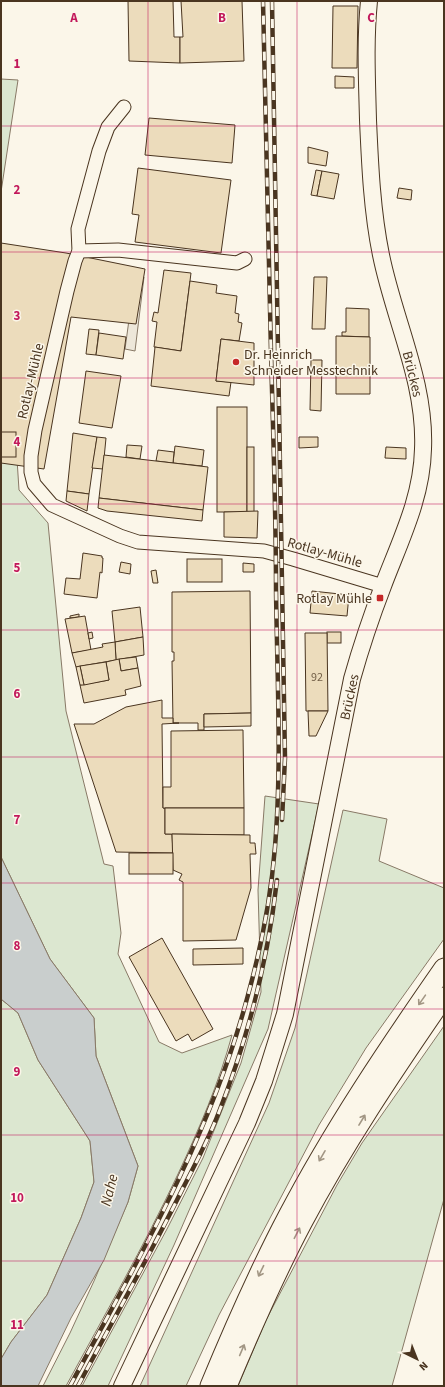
<svg xmlns="http://www.w3.org/2000/svg" width="445" height="1387" font-family="'Source Sans 3',sans-serif">
	<style>
		.green { fill: #dce7d0; stroke: #887966 }
		.parking { fill: #ede7d9; stroke: #887966 }
		.water { fill: #c9cecd; stroke: #887966 }
		.building { fill: #ecdcbc; stroke: #4a3520 }
		.lines { fill: none; stroke-linecap: round; stroke-linejoin: round }
		.minor-casing { stroke: #4a3520; stroke-width: 15 }
		.major-casing { stroke: #4a3520; stroke-width: 18 }
		.highway-casing { stroke: #4a3520; stroke-width: 21 }
		.minor { stroke: #fbf6e9; stroke-width: 13 }
		.major { stroke: #fbf6e9; stroke-width: 16 }
		.highway { stroke: #fbf6e9; stroke-width: 19 }
		.rail-casing { stroke: #4a3520; stroke-width: 4.5 }
		.rail { stroke: #fbf6e9; stroke-width: 3; stroke-dasharray: 9; stroke-linecap: butt }
		.oneway { stroke: #a29684 }
		.grid { fill: none; stroke: #c2185b; stroke-width: 1; stroke-opacity: 0.55 }
		.poi-dot { fill: #c62828; stroke: #fbf6e9; stroke-width: 1.5 }
		.labels { text-anchor: middle; stroke-width: 3; stroke-linejoin: round; paint-order: stroke }
		.number-label { font-size: 12px; fill: #725f47 }
		.poi-label { font-size: 14px; fill: #4a3520; stroke: #fbf6e9; text-anchor: start }
		.street-label { font-size: 14px; fill: #4a3520; stroke: #fbf6e9 }
		.water-label { font-size: 15px; font-style: italic; fill: #4a3520; stroke: #fbf6e9 }
		.grid-label { font-size: 13px; text-anchor: middle; font-weight: bold; fill: #c2185b; stroke: #fbf6e9; stroke-width: 3; stroke-linejoin: round; paint-order: stroke }
	</style>
	<rect width="100%" height="100%" fill="#fbf6e9"/>
	<!-- green -->
	<g class="green">
		<polygon points="1,79 18,80 1,192"/>
		<path d="M1,425L17,459L19,490L48,523L66,711L104,864L113,866L121,933L118,954L159,1042L182,1053L232,1035C219,1083 199,1129 178,1174C144,1246 104,1316 66,1386H43L70,1333L94,1281L128,1202L138,1166L96,1056L94,1018L50,959L1,857Z"/>
		<polygon points="265,796 319,804 268,1029 174,1245 108,1386 82,1386 167,1229 203,1158 241,1063 261,992 258,890"/>
		<polygon points="343,810 387,819 379,861 444,888 444,939 366,1048 319,1125 219,1315 186,1386 140,1386 269,1103 295,1028"/>
		<polygon points="1,999 18,1013 38,1060 90,1141 94,1182 81,1218 47,1295 11,1342 1,1359"/>
		<polygon points="444,1026 444,1199 392,1386 238,1386 266,1320 337,1185 362,1143"/>
	</g>
	<!-- parking -->
	<polygon class="parking" points="135,276 144,277 135,351 125,349"/>
	<!-- water -->
	<polygon class="water" points="1,857 50,959 94,1018 96,1056 138,1166 128,1202 104,1260 71,1318 38,1386 1,1386 1,1359 11,1342 47,1295 81,1218 94,1182 90,1141 38,1060 18,1013 1,999"/>
	<!-- building -->
	<g class="building">
		<polygon points="128,1 173,1 174,37 180,37 180,63 129,61"/>
		<polygon points="181,1 242,1 244,61 180,63 180,37 183,37"/>
		<polygon points="333,6 358,6 357,68 332,68"/>
		<polygon points="335,76 354,77 354,88 335,88"/>
		<polygon points="149,118 235,125 232,163 145,155"/>
		<polygon points="308,147 328,152 326,166 308,163"/>
		<polygon points="138,168 231,180 221,253 135,242 139,215 132,214"/>
		<polygon points="316,170 322,171 317,196 311,195"/>
		<polygon points="322,171 339,174 334,199 317,196"/>
		<polygon points="399,188 412,190 411,200 397,198"/>
		<polygon points="1,243 66,253 145,269 136,324 71,317 44,469 1,463"/>
		<polygon points="164,270 191,273 181,351 154,347 157,322 152,321 154,312 158,313"/>
		<polygon points="314,277 327,277 325,329 312,329"/>
		<polygon points="190,281 217,285 216,293 237,296 235,313 239,314 238,322 242,323 239,341 221,339 216,381 231,382 229,396 151,386 155,347 181,351"/>
		<polygon points="346,308 369,309 369,337 342,336 342,332 346,332"/>
		<polygon points="89,329 99,330 96,355 86,354"/>
		<polygon points="99,333 126,337 123,359 96,355"/>
		<polygon points="336,336 370,337 370,394 336,394"/>
		<polygon points="221,339 254,343 254,385 216,381"/>
		<polygon points="311,360 322,360 321,411 310,410"/>
		<polygon points="86,371 121,376 112,428 79,423"/>
		<rect x="217" y="407" width="30" height="105"/>
		<rect x="1" y="432" width="15" height="25"/>
		<polygon points="73,433 97,437 89,494 67,491"/>
		<polygon points="97,437 106,438 103,469 92,468"/>
		<polygon points="299,437 318,437 318,447 299,448"/>
		<polygon points="127,445 142,446 140,459 126,457"/>
		<polygon points="175,446 204,450 202,466 173,463"/>
		<rect x="247" y="447" width="7" height="65"/>
		<polygon points="386,447 406,448 406,459 385,458"/>
		<polygon points="158,450 174,452 173,463 156,461"/>
		<polygon points="104,455 208,467 203,510 99,498"/>
		<polygon points="67,491 89,494 87,511 66,501"/>
		<polygon points="99,498 203,510 202,521 107,511 98,508"/>
		<polygon points="258,511 257,538 224,537 224,512"/>
		<polygon points="83,553 102,556 102,558 103,558 102,573 100,572 97,598 64,594 66,578 80,579"/>
		<rect x="187" y="559" width="35" height="23"/>
		<polygon points="121,562 131,564 130,574 119,572"/>
		<polygon points="243,563 254,564 254,572 243,572"/>
		<polygon points="156,570 158,583 153,583 151,571"/>
		<polygon points="250,591 251,713 204,714 204,730 198,730 198,723 173,723 172,661 174,661 174,652 172,652 172,592"/>
		<polygon points="312,591 349,595 347,616 310,613"/>
		<polygon points="140,607 143,637 115,642 112,611"/>
		<polygon points="79,614 79,617 70,618 70,616"/>
		<polygon points="85,616 91,650 72,653 65,619"/>
		<polygon points="92,632 93,638 89,639 88,633"/>
		<rect x="327" y="632" width="14" height="11"/>
		<polygon points="305,633 327,633 328,711 306,711"/>
		<polygon points="143,637 144,655 116,660 115,642"/>
		<polygon points="115,642 116,660 76,667 72,653 103,647 102,644"/>
		<polygon points="136,657 138,668 121,671 119,659"/>
		<polygon points="119,659 121,671 138,668 141,686 125,690 126,695 84,703 80,685 109,680 106,662"/>
		<polygon points="106,662 109,680 84,685 80,666"/>
		<polygon points="80,666 84,685 80,685 76,667"/>
		<polygon points="162,700 162,718 173,718 173,723 179,723 162,724 163,808 165,808 165,834 172,834 173,853 116,852 74,724 94,724 126,707"/>
		<polygon points="308,711 328,711 316,736 309,736"/>
		<polygon points="251,713 251,726 204,727 204,714"/>
		<polygon points="243,730 244,808 163,808 163,787 171,787 171,731"/>
		<polygon points="165,808 244,808 244,835 165,834"/>
		<polygon points="172,834 250,835 250,843 255,843 256,854 250,854 251,888 236,940 183,941 183,882 179,880 182,874 173,870"/>
		<rect x="129" y="853" width="44" height="21"/>
		<polygon points="162,938 213,1029 192,1041 188,1034 176,1041 129,957"/>
		<polygon points="243,948 243,964 193,965 193,949"/>
	</g>
	<g class="lines">
		<!-- minor casing -->
		<g class="minor-casing">
			<g id="minor">
				<polyline points="124,107 108,127 99,151 78,229 79,251 75,261 67,291 35,430 31,456 31,472 34,484 52,505 120,536 138,542 264,551 293,559 383,586"/>
				<polyline points="79,251 118,250 237,263 245,259"/>
			</g>
		</g>
		<!-- major casing -->
		<g class="major-casing">
			<path id="major" d="M122,1386L247,1123L264,1081L285,1014L352,679C361,647 371,617 383,586C400,541 422,498 423,449C426,382 394,320 381,255C372,211 370,165 368,120C367,80 365,41 369,1"/>
		</g>
		<!-- highway casing -->
		<g class="highway-casing">
			<g id="highway">
				<path d="M210,1386C234,1328 259,1271 288,1216C333,1130 389,1047 444,968"/>
				<path d="M227,1386C250,1331 274,1276 302,1223C344,1144 393,1071 444,997"/>
			</g>
		</g>
		<!-- minor -->
		<use href="#minor" class="minor"/>
		<!-- major -->
		<use href="#major" class="major"/>
		<!-- highway -->
		<use href="#highway" class="highway"/>
		<!-- rail casing -->
		<g class="rail-casing">
			<g id="rail">
				<polyline points="272,1 285,758 282,820"/>
				<path d="M70,1386C138,1260 211,1135 248,995C261,948 271,897 275,847C282,762 277,675 276,589C276,510 273,431 271,352C268,235 266,118 263,1"/>
				<path d="M78,1386C113,1320 150,1255 183,1188C196,1163 209,1138 219,1112C248,1038 268,959 277,880"/>
			</g>
		</g>
		<!-- rail -->
		<use href="#rail" class="rail"/>
	</g>
	<!-- one-way arrows -->
	<defs><path id="oneway-shaft" d="M-6 0H5M1.5-3L5.5 0L1.5 3" fill="none" stroke-width="1.6" stroke-linecap="round" stroke-linejoin="round"/></defs>
	<g class="oneway">
		<use href="#oneway-shaft" transform="translate(422 1000) rotate(125)"/>
		<use href="#oneway-shaft" transform="translate(362 1120) rotate(-59)"/>
		<use href="#oneway-shaft" transform="translate(322 1156) rotate(120)"/>
		<use href="#oneway-shaft" transform="translate(297 1233) rotate(-63)"/>
		<use href="#oneway-shaft" transform="translate(261 1271) rotate(116)"/>
		<use href="#oneway-shaft" transform="translate(242 1350) rotate(-67)"/>
	</g>
	<!-- grid -->
	<path class="grid" d="M148,1V1386M297,1V1386M1,126H444M1,252H444M1,378H444M1,504H444M1,630H444M1,757H444M1,883H444M1,1009H444M1,1135H444M1,1261H444"/>
	<!-- markers -->
	<g class="poi-dot">
		<circle cx="236" cy="362" r="4"/>
		<rect x="376" y="594" width="8" height="8" rx="2"/>
	</g>
	<g class="labels">
		<!-- number labels -->
		<g class="number-label">
			<text x="317" y="681">92</text>
		</g>
		<!-- poi labels -->
		<g class="poi-label">
			<text x="244" y="359">Dr. Heinrich<tspan x="244" dy="16">Schneider Messtechnik</tspan></text>
			<text x="372" y="603" text-anchor="end">Rotlay Mühle</text>
		</g>
		<!-- street labels -->
		<g class="street-label">
			<text transform="translate(413 374) rotate(76)" y="5">Brückes</text>
			<text transform="translate(30 381) rotate(-77)" y="5">Rotlay-Mühle</text>
			<text transform="translate(325 552) rotate(16)" y="5">Rotlay-Mühle</text>
			<text transform="translate(349 697) rotate(-78)" y="5">Brückes</text>
		</g>
		<!-- water labels -->
		<g class="water-label">
			<text transform="translate(109 1190) rotate(-76)" y="5">Nahe</text>
		</g>
	</g>
	<g class="grid-label">
		<text x="74" y="22">A</text>
		<text x="222" y="22">B</text>
		<text x="371" y="22">C</text>
		<text x="17" y="68">1</text>
		<text x="17" y="194">2</text>
		<text x="17" y="320">3</text>
		<text x="17" y="446">4</text>
		<text x="17" y="572">5</text>
		<text x="17" y="698">6</text>
		<text x="17" y="824">7</text>
		<text x="17" y="950">8</text>
		<text x="17" y="1076">9</text>
		<text x="17" y="1202">10</text>
		<text x="17" y="1329">11</text>
	</g>
	<!-- border -->
	<rect width="445" height="1387" fill="none" stroke="#4a3520" stroke-width="4"/>
	<!-- north arrow -->
	<g transform="translate(417 1359) rotate(137)" stroke="#fbf6e9" stroke-width="3" paint-order="stroke">
	<path d="M0-3L7 15L0 10L-7 15Z" fill="#4a3520"/>
	<text y="-6" font-size="11" font-weight="bold" text-anchor="middle" fill="#4a3520">N</text>
	</g>
</svg>
